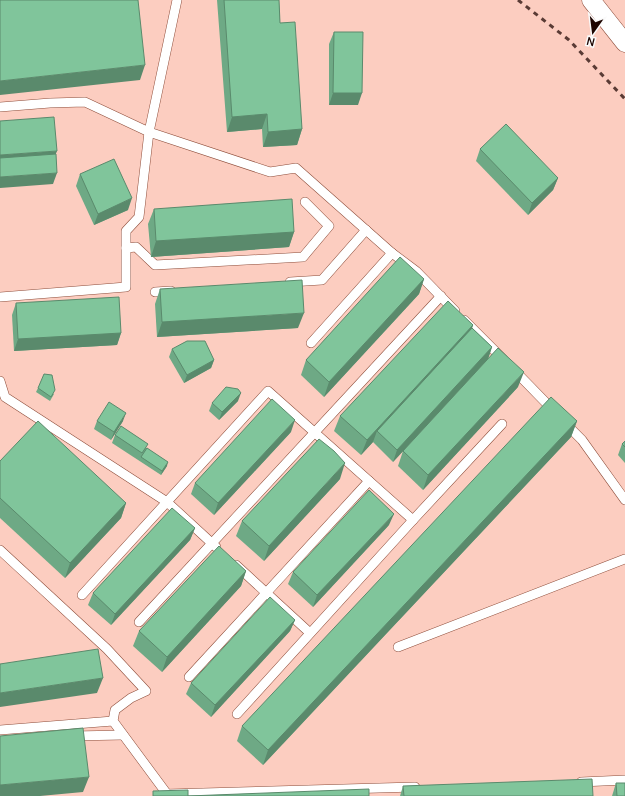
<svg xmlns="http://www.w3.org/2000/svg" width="625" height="796" font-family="Manrope,sans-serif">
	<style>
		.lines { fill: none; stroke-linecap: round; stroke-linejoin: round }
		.lane-casing { stroke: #8e4d3a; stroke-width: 10 }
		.street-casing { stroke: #8e4d3a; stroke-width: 19 }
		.lane { stroke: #fff; stroke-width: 9 }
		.street { stroke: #fff; stroke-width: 18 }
		.rail { stroke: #5a3b35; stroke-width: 3; stroke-dasharray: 5 5; stroke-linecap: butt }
		.wall { fill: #6ea985 }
		.shaded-wall { fill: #5a8a6c }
		.building { fill: #80c59b; stroke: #5a8a6c }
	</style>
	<rect width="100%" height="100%" fill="#fccdc0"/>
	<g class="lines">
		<!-- lane casing -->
		<g class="lane-casing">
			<g id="lane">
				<polyline points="0,107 50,103 85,102 149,132 177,0"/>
				<polyline points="126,248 136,247 155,265 303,257 329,226 305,202"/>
				<polyline points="290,282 322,280 366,230"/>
				<polyline points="155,292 171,291"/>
				<polyline points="0,297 126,287 126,231 139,217 149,132 270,172 296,168 392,253 416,271 455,311"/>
				<polyline points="464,320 503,359"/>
				<polyline points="311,343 392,253"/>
				<polyline points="514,370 554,411"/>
				<polyline points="0,381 5,397 167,502 216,547"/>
				<polyline points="565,423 582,440 625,500"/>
				<polyline points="0,550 107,649 146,691 131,698 115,710 113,721 167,794 415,787"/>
				<polyline points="236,565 310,633"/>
				<polyline points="82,595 268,391 413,520"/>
				<polyline points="139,622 441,296"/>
				<polyline points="398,647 625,559"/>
				<polyline points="189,677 369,481"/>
				<polyline points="237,714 413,520 502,424"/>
				<polyline points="0,730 113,721"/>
				<polyline points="73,736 123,735"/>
				<polyline points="581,782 625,780"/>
			</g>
		</g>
		<!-- street casing -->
		<g class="street-casing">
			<polyline id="street" points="591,0 625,43"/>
		</g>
		<!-- lane -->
		<use href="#lane" class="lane"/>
		<!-- street -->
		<use href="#street" class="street"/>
		<!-- rail -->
		<polyline class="rail" points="518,0 569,40 625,99"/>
	</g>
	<!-- wall -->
	<g class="wall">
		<polygon points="217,0 279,0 280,23 302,129 297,145 263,147 262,129 227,132"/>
		<polygon points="334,32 358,105 329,105 329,44"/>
		<polygon points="480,149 558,178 553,190 528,215 476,161"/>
		<polygon points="80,174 128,210 94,225 76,186"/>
		<polygon points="154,209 294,232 289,247 151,257 148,224"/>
		<polygon points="424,279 419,294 324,397 301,375 306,360"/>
		<polygon points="160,289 298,328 157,337 155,304"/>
		<polygon points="16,303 121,333 117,345 14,351 12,315"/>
		<polygon points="473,325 472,328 492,347 488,359 393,462 373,442 361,455 334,431 340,416"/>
		<polygon points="172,349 214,360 211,368 184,383 169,357"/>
		<polygon points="518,387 423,490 398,466 403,451"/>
		<polygon points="38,388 54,394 50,401 36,392"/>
		<polygon points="238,401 219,420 209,411 212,403"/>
		<polygon points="97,421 123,421 111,440 94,429"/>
		<polygon points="577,421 571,437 263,765 237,741 242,726"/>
		<polygon points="291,432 214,515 191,494 195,483"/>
		<polygon points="115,435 147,448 167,466 161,475 112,443"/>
		<polygon points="625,441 625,463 618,455 622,444"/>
		<polygon points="0,461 126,503 121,518 65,578 0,518"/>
		<polygon points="340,479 264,561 236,536 242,521"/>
		<polygon points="389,525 313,607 288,584 293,572"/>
		<polygon points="195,528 190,540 111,625 88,605 93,593"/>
		<polygon points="246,571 241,586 162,672 133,646 139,631"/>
		<polygon points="295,620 290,631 211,717 186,694 191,683"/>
		<polygon points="616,783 625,796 612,796"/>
		<polygon points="403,786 593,796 400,796"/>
	</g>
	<!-- shaded-wall -->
	<g class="shaded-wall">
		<polygon points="145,65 140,80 0,95 0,81"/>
		<polygon points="333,93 362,93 358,105 329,105"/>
		<polygon points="267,114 262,129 227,132 232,117"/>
		<polygon points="302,129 297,145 263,147 268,132"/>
		<polygon points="57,151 51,166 0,170 0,155"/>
		<polygon points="57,173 53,184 0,188 0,177"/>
		<polygon points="558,178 553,190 528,215 532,203"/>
		<polygon points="132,198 128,210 94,225 98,214"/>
		<polygon points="294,232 289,247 151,257 156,241"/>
		<polygon points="424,279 419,294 324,397 329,382"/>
		<polygon points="304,313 298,328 157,337 162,322"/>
		<polygon points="473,325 468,340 377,431 373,442 361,455 367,440"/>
		<polygon points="121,333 117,345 14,351 18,339"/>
		<polygon points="492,347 488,359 393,462 397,450"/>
		<polygon points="214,360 211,368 184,383 187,375"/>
		<polygon points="524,372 518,387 423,490 428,475"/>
		<polygon points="241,393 238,401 219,420 222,412"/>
		<polygon points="126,413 123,421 111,440 114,432"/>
		<polygon points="295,420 291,432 214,515 218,503"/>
		<polygon points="577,421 571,437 263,765 268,750"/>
		<polygon points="168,462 167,466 161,475 162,471"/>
		<polygon points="345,463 340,479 264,561 269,546"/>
		<polygon points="126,503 121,518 65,578 70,563"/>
		<polygon points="394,514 389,525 313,607 317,595"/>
		<polygon points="195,528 190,540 111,625 115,614"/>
		<polygon points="246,571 241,586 162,672 167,657"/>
		<polygon points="295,620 290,631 211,717 215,705"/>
		<polygon points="103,678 97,693 0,707 0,693"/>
		<polygon points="89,777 83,792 40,796 0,796 0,785"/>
	</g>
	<!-- building -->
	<g class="building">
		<polygon points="0,0 138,0 145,65 0,81"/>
		<polygon points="224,0 279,0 280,23 295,22 302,129 268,132 267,114 232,117"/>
		<polygon points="334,32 363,32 362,93 333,93"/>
		<polygon points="54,117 57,151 0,155 0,121"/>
		<polygon points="506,124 558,178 532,203 480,149"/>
		<polygon points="56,154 57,173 0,177 0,158"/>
		<polygon points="114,159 132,198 98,214 80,174"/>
		<polygon points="292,199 294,232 156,241 154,209"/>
		<polygon points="400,257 424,279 329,382 306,360"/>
		<polygon points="302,280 304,313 162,322 160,289"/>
		<polygon points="119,297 121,333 18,339 16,303"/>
		<polygon points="448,301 473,325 367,440 340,416"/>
		<polygon points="472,328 492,347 397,450 377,431"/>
		<polygon points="187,341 205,341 214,360 187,375 172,349"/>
		<polygon points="498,348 524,372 428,475 403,451"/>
		<polygon points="44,374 52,375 55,390 51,397 38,388"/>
		<polygon points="226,387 238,389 241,393 222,412 212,403"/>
		<polygon points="551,397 577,421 268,750 242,726"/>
		<polygon points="272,399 295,420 218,503 195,483"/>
		<polygon points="109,402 126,413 114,432 97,421"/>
		<polygon points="38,421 126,503 70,563 0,498 0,461"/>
		<polygon points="121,426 148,444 142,453 115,435"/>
		<polygon points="319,439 334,451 345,463 269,546 242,521"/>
		<polygon points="625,441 625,447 622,444"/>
		<polygon points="147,448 168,462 162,471 141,457"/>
		<polygon points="369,490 394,514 317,595 293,572"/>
		<polygon points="172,508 195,528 115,614 93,593"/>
		<polygon points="219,546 246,571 167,657 139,631"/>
		<polygon points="270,597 295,620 215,705 191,683"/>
		<polygon points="98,649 103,678 0,693 0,664"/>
		<polygon points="83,728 89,777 0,785 0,736"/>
		<polygon points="592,779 593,796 404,796 403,786"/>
		<polygon points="616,783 625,783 625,796 617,796"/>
		<polygon points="369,789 369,796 153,796 153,791 188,790 188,796"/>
	</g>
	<!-- north arrow -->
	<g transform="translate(593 32) rotate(194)" stroke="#fafafa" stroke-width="3" paint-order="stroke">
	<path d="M0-3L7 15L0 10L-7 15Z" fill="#1d0501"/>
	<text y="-6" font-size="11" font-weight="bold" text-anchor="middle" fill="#1d0501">N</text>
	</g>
</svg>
